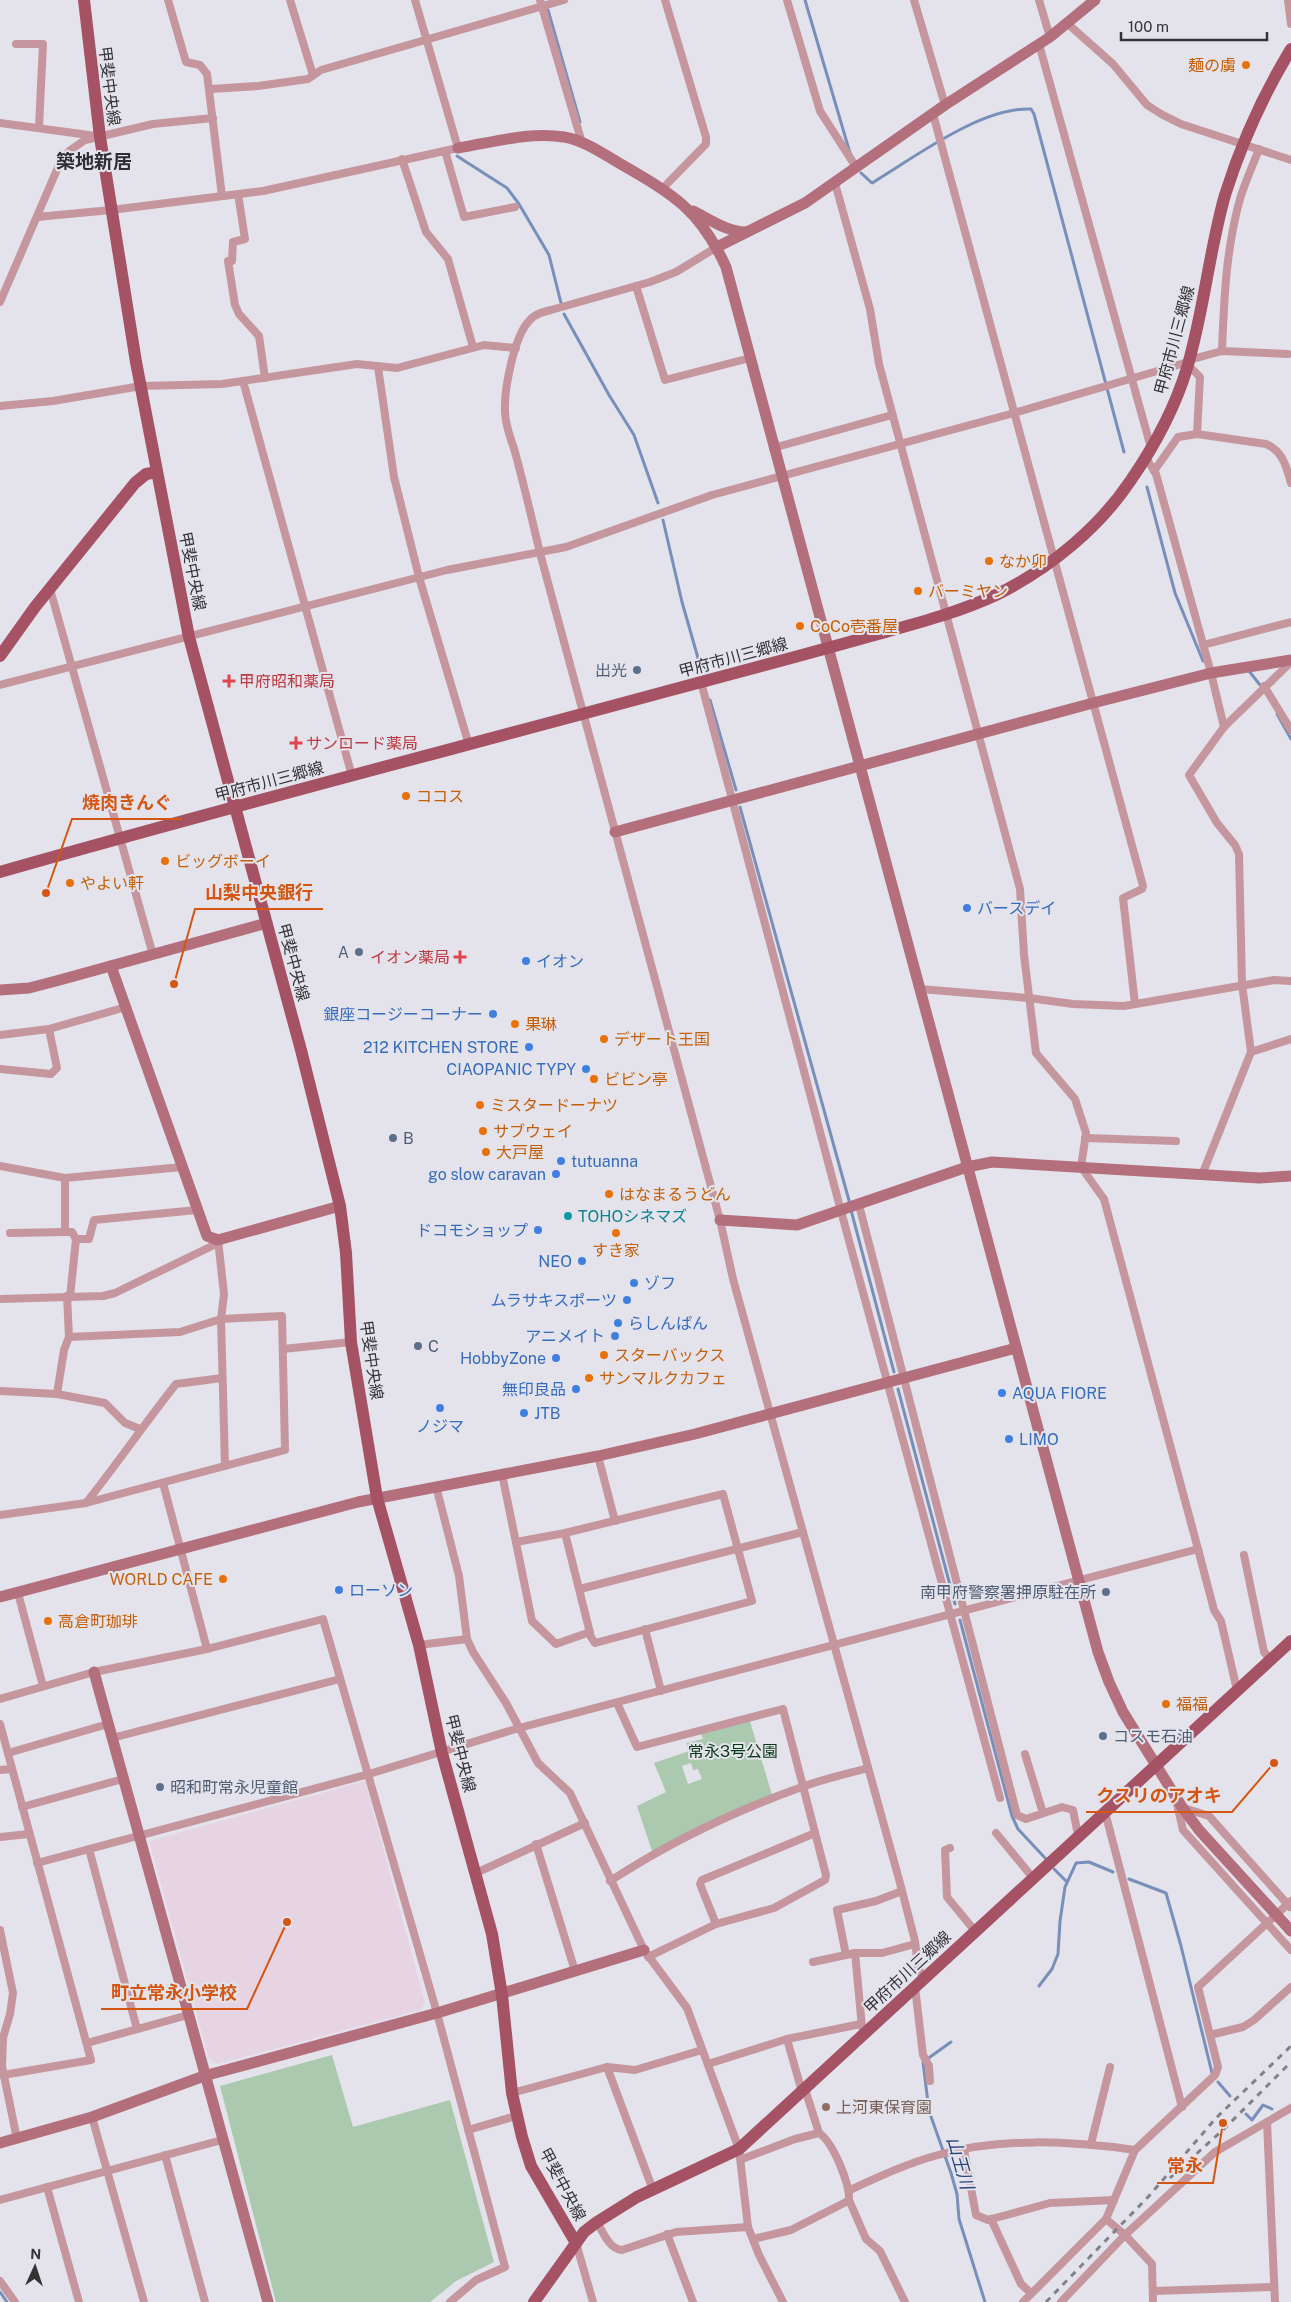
<svg xmlns="http://www.w3.org/2000/svg" width="1291" height="2302" font-family="'Public Sans','Noto Sans JP',sans-serif">
	<style>
		.education { fill: #e7d4e3 }
		.green { fill: #aac9ae; fill-rule: evenodd }
		.lines { fill: none; stroke-linecap: round; stroke-linejoin: round }
		.stream { stroke: #788fba; stroke-width: 3 }
		.street { stroke: #c5969e; stroke-width: 8 }
		.secondary { stroke: #b36f7c; stroke-width: 11 }
		.primary { stroke: #a45264; stroke-width: 12 }
		.rail { stroke: #818186; stroke-width: 3; stroke-dasharray: 6 6; stroke-linecap: butt }
		.food-dot { fill: #e8710a; stroke: #e4e3ec; stroke-width: 2 }
		.service-dot { fill: #5c6f8a; stroke: #e4e3ec; stroke-width: 2 }
		.health-dot { fill: #e0444e; stroke: #e4e3ec; stroke-width: 2 }
		.shop-dot { fill: #3f7fe0; stroke: #e4e3ec; stroke-width: 2 }
		.culture-dot { fill: #0f9aa8; stroke: #e4e3ec; stroke-width: 2 }
		.education-dot { fill: #8d6e63; stroke: #e4e3ec; stroke-width: 2 }
		.labels { text-anchor: middle; stroke-width: 4; stroke-linejoin: round; paint-order: stroke }
		.food-label { font-size: 16px; fill: #c56008; stroke: #e4e3ec; text-anchor: start }
		.street-label { font-size: 16px; fill: #333336; stroke: #e4e3ec }
		.service-label { font-size: 16px; fill: #4e5e75; stroke: #e4e3ec; text-anchor: start }
		.health-label { font-size: 16px; fill: #be3a42; stroke: #e4e3ec; text-anchor: start }
		.shop-label { font-size: 16px; fill: #366cbe; stroke: #e4e3ec; text-anchor: end }
		.culture-label { font-size: 16px; fill: #0d838f; stroke: #e4e3ec; text-anchor: start }
		.park-label { font-size: 16px; fill: #083916; stroke: #e4e3ec }
		.education-label { font-size: 16px; fill: #785e54; stroke: #e4e3ec; text-anchor: start }
		.water-label { font-size: 18px; font-style: italic; fill: #29467d; stroke: #e4e3ec }
		.quarter-label { font-size: 19px; font-weight: bold; fill: #2d2d33; stroke: #e4e3ec }
		.leader { fill: none; stroke: #d65510; stroke-width: 2 }
		.callout-dot { fill: #d65510; stroke: #e4e3ec; stroke-width: 2 }
		.callout-label { font-size: 18px; text-anchor: middle; font-weight: bold; fill: #d65510; stroke: #e4e3ec; stroke-width: 4; stroke-linejoin: round; paint-order: stroke }
	</style>
	<rect width="100%" height="100%" fill="#e4e3ec"/>
	<!-- education -->
	<polygon class="education" points="365,1781 425,2003 421,2010 217,2064 209,2059 149,1841"/>
	<!-- green -->
	<g class="green">
		<path d="M749,1718L773,1798L653,1854L637,1806L666,1792L654,1763L689,1751L686,1743L703,1739L700,1731ZM691,1763L693,1770L698,1769L702,1779L688,1784L682,1766Z"/>
		<polygon points="332,2055 353,2127 450,2100 494,2262 456,2281 430,2302 276,2302 220,2086"/>
	</g>
	<g class="lines">
		<!-- stream -->
		<g class="stream">
			<polyline points="805,0 850,153"/>
			<polyline points="548,10 580,122"/>
			<polyline points="457,156 507,188 519,204 549,255 561,303"/>
			<path d="M861,173L872,183C915,157 981,107 1031,109L1034,114L1124,452"/>
			<polyline points="564,314 609,395 634,435 658,503"/>
			<polyline points="1147,487 1175,593 1203,661"/>
			<polyline points="663,520 682,602 702,672"/>
			<polyline points="1249,671 1260,685"/>
			<polyline points="710,700 736,790"/>
			<polyline points="1277,714 1291,739"/>
			<polyline points="740,807 850,1204"/>
			<polyline points="851,1210 894,1372"/>
			<polyline points="898,1389 955,1604"/>
			<polyline points="960,1620 1012,1816 1018,1829 1046,1859"/>
			<polyline points="1054,1869 1067,1882"/>
			<polyline points="1129,1879 1166,1893 1181,1946 1212,2073"/>
			<polyline points="1039,1986 1052,1969 1058,1954 1060,1921 1065,1887 1076,1863 1089,1862 1113,1872"/>
			<polyline points="951,2042 923,2062 929,2111 951,2173 957,2194 959,2219 985,2302"/>
			<polyline points="1218,2082 1230,2096"/>
			<polyline points="1246,2114 1252,2120 1263,2105 1272,2109"/>
			<polyline points="0,2292 7,2302"/>
		</g>
		<!-- street -->
		<g class="street">
			<polyline points="168,0 186,62 200,65 207,74 222,196"/>
			<polyline points="290,0 313,75"/>
			<polyline points="540,0 582,143"/>
			<polyline points="787,0 820,111 856,167"/>
			<polyline points="914,0 945,105"/>
			<polyline points="1039,0 1050,37"/>
			<polyline points="1288,0 1291,24"/>
			<polyline points="1068,24 1113,64 1147,105 1161,114 1181,124 1291,160"/>
			<polyline points="16,44 43,44 39,127"/>
			<polyline points="1039,44 1151,448"/>
			<polyline points="211,89 258,86 308,79 321,70 564,0"/>
			<polyline points="933,114 1143,886 1142,889 1123,898 1135,1004"/>
			<polyline points="0,123 96,136"/>
			<polyline points="445,151 464,217 515,207"/>
			<polyline points="402,159 426,232 448,259 473,347"/>
			<polyline points="835,183 870,309 879,364 1020,889 1024,955 1036,1053 1075,1099 1086,1133 1081,1167 1104,1199 1198,1549"/>
			<polyline points="662,189 706,144 706,137 665,0"/>
			<polyline points="238,194 245,239 233,242 232,261 228,261 235,305 239,314 259,336 265,378"/>
			<polyline points="37,217 111,210 263,191 458,148 415,0"/>
			<path d="M717,247L676,272L650,282L551,310C543,312 535,314 530,320C514,335 504,390 505,411C505,426 511,438 515,452C524,485 532,519 540,553L720,1220L733,1279L900,1883L915,1941L918,1966L923,1979"/>
			<polyline points="636,286 665,380 750,358"/>
			<polyline points="0,302 59,165 69,151 85,140 153,124 213,118"/>
			<path d="M1222,351C1224,299 1226,249 1240,199C1245,182 1253,165 1259,149"/>
			<polyline points="1189,360 1222,351 1288,354"/>
			<polyline points="1188,365 1200,377 1197,434"/>
			<polyline points="378,367 394,477 419,577 469,745"/>
			<polyline points="243,381 352,776"/>
			<polyline points="0,406 53,401 141,386 222,384 357,364 397,368 484,345 516,348"/>
			<polyline points="773,448 892,415"/>
			<polyline points="1146,458 1156,474 1211,673 1224,727"/>
			<path d="M1154,471L1178,437L1197,434L1266,444C1283,451 1286,466 1291,483"/>
			<polyline points="50,589 153,955"/>
			<polyline points="1203,645 1291,622"/>
			<polyline points="701,682 841,1211 1000,1798"/>
			<polyline points="0,685 447,570 566,547 712,495 1014,413 1188,362"/>
			<polyline points="1264,686 1291,730"/>
			<polyline points="920,989 1029,998 1073,1004 1124,1006 1274,980 1291,981"/>
			<polyline points="0,1035 49,1029 126,1007"/>
			<polyline points="1251,1052 1291,1039"/>
			<polyline points="0,1069 51,1074 57,1068 49,1029"/>
			<polyline points="1085,1138 1176,1141"/>
			<polyline points="0,1166 65,1178 182,1167"/>
			<polyline points="1202,1175 1251,1052 1242,984 1239,854 1235,845 1217,823 1189,775 1224,727 1291,662"/>
			<polyline points="65,1178 65,1232 72,1232 76,1239"/>
			<polyline points="859,1205 1017,1815 1026,1819 1062,1807 1073,1810 1078,1835"/>
			<polyline points="10,1233 65,1232"/>
			<polyline points="218,1240 224,1294 221,1319 225,1466"/>
			<polyline points="70,1297 76,1239 89,1239 94,1220 197,1210"/>
			<polyline points="0,1299 103,1296 115,1293 212,1246 218,1240"/>
			<polyline points="283,1349 351,1342"/>
			<polyline points="0,1391 57,1394 105,1403 125,1423 140,1429"/>
			<polyline points="57,1394 64,1350 69,1337 67,1296"/>
			<polyline points="598,1456 615,1521"/>
			<polyline points="502,1474 532,1621 556,1644 590,1632"/>
			<polyline points="163,1483 207,1649"/>
			<polyline points="436,1486 459,1576 467,1639 473,1652 506,1703 538,1763 570,1793 644,1950 687,2008 739,2149 748,2227 759,2255 783,2302"/>
			<path d="M86,1503C117,1464 145,1423 176,1384L222,1378"/>
			<polyline points="0,1515 86,1503 285,1450 282,1316 221,1319 180,1332 69,1337"/>
			<polyline points="516,1542 565,1533 723,1494 752,1601 595,1643 591,1637 565,1533"/>
			<polyline points="1244,1555 1264,1652 1271,1660"/>
			<polyline points="580,1589 803,1532"/>
			<polyline points="18,1593 43,1686"/>
			<polyline points="645,1629 661,1691"/>
			<polyline points="419,1645 467,1639"/>
			<polyline points="0,1699 94,1672 207,1649 323,1619 437,2013 505,2267 476,2280 450,2302"/>
			<polyline points="617,1703 637,1747 783,1709 826,1875 825,1880 774,1908 716,1924 648,1957"/>
			<polyline points="0,1724 91,2060 3,2075"/>
			<polyline points="112,1738 340,1679"/>
			<polyline points="8,1753 108,1724"/>
			<polyline points="1025,1754 1043,1813"/>
			<polyline points="0,1770 12,1769"/>
			<polyline points="1177,1804 1183,1830 1291,1950"/>
			<polyline points="22,1807 123,1779"/>
			<polyline points="1184,1808 1209,1816 1290,1907"/>
			<polyline points="1105,1812 1182,2107"/>
			<polyline points="996,1833 1033,1878"/>
			<polyline points="0,1837 29,1834"/>
			<polyline points="536,1844 575,1971"/>
			<polyline points="950,1848 945,1850 947,1897 975,1931"/>
			<polyline points="89,1849 137,2029"/>
			<polyline points="37,1863 369,1774 519,1728 1198,1549 1214,1610 1221,1621 1237,1690"/>
			<polyline points="476,1873 585,1823"/>
			<path d="M610,1881C670,1842 734,1811 802,1787C823,1779 846,1774 868,1768"/>
			<polyline points="716,1924 700,1884 702,1880 815,1833"/>
			<polyline points="0,1930 13,1993 10,2014 3,2038 2,2066 17,2139"/>
			<polyline points="855,1953 862,2027"/>
			<polyline points="846,1955 837,1910 876,1901 902,1891"/>
			<polyline points="813,1962 855,1953 882,1953 915,1944"/>
			<polyline points="915,1987 923,2055 929,2066 930,2081"/>
			<polyline points="1210,2035 1243,2027 1254,2020 1291,1987"/>
			<polyline points="787,2039 802,2092"/>
			<polyline points="87,2043 188,2015"/>
			<polyline points="708,2064 787,2039 861,2024"/>
			<polyline points="607,2067 653,2190"/>
			<polyline points="805,2089 819,2133"/>
			<polyline points="512,2093 607,2067 635,2070 702,2050"/>
			<polyline points="92,2117 144,2302"/>
			<polyline points="1267,2122 1275,2302"/>
			<polyline points="468,2130 516,2116"/>
			<polyline points="1091,2144 1110,2067"/>
			<polyline points="964,2150 976,2215 988,2220 1050,2203 1114,2200"/>
			<polyline points="165,2155 205,2302"/>
			<path d="M742,2159L795,2139L819,2133C833,2142 850,2184 849,2200L846,2202L791,2230L753,2239"/>
			<polyline points="47,2187 79,2302"/>
			<path d="M850,2190C878,2177 908,2163 938,2155C1001,2137 1071,2141 1135,2150"/>
			<polyline points="0,2200 222,2140"/>
			<polyline points="849,2200 866,2239 880,2251 905,2302"/>
			<polyline points="991,2219 1021,2284 1031,2293"/>
			<polyline points="1106,2219 1125,2235 1152,2264 1153,2302"/>
			<path d="M597,2222C603,2232 609,2249 622,2250L676,2232L748,2227"/>
			<polyline points="667,2234 693,2302"/>
			<polyline points="576,2243 593,2302"/>
			<polyline points="0,2281 15,2302"/>
			<polyline points="1153,2291 1274,2287"/>
			<polyline points="1023,2302 1106,2219 1135,2150 1215,2075 1218,2067 1198,1987 1291,1901"/>
			<polyline points="1061,2302 1125,2235 1215,2152 1291,2108"/>
		</g>
		<!-- secondary -->
		<g class="secondary">
			<path d="M458,148C491,143 530,131 564,137C583,140 602,153 619,163C672,194 699,208 726,267L1098,1652L1109,1682L1123,1712L1182,1807L1199,1830L1291,1931"/>
			<path d="M693,211C709,219 727,232 746,232"/>
			<polyline points="717,247 805,203 945,105 1050,37 1095,0"/>
			<polyline points="615,832 1093,703 1211,673 1291,660"/>
			<polyline points="111,966 207,1236 218,1240 340,1206"/>
			<polyline points="0,990 29,988 56,981 267,923"/>
			<polyline points="720,1220 797,1225 967,1167 992,1162 1259,1178 1291,1176"/>
			<polyline points="0,1597 358,1502 598,1456 695,1434 1016,1348"/>
			<polyline points="94,1672 268,2302"/>
			<polyline points="0,2143 92,2117 204,2076 437,2013 644,1950"/>
		</g>
		<!-- primary -->
		<g class="primary">
			<polyline points="84,0 100,137 136,362 189,637 301,1050 340,1206 346,1253 351,1342 377,1498 419,1645 442,1753 492,1934 502,1995 512,2093 522,2137 531,2166 576,2243"/>
			<polyline points="0,656 35,607 135,483 146,474 157,472"/>
			<path d="M0,872C224,808 450,750 675,689C743,671 811,653 878,634C918,623 960,612 998,594C1050,568 1099,528 1131,480C1155,445 1175,408 1187,368C1204,311 1209,251 1225,195C1241,144 1263,95 1291,49"/>
			<polyline points="534,2302 584,2232 597,2222 637,2197 739,2149 1291,1641"/>
		</g>
		<!-- rail -->
		<g class="rail">
			<polyline points="1170,2178 1226,2127 1291,2062"/>
			<polyline points="1046,2302 1149,2196 1216,2118 1291,2046"/>
		</g>
	</g>
	<!-- markers -->
	<g class="food-dot">
		<circle cx="1246" cy="65" r="5"/>
		<circle cx="989" cy="561" r="5"/>
		<circle cx="918" cy="591" r="5"/>
		<circle cx="800" cy="626" r="5"/>
		<circle cx="406" cy="796" r="5"/>
		<circle cx="165" cy="861" r="5"/>
		<circle cx="70" cy="883" r="5"/>
		<circle cx="515" cy="1024" r="5"/>
		<circle cx="604" cy="1039" r="5"/>
		<circle cx="594" cy="1079" r="5"/>
		<circle cx="480" cy="1105" r="5"/>
		<circle cx="483" cy="1131" r="5"/>
		<circle cx="486" cy="1152" r="5"/>
		<circle cx="609" cy="1194" r="5"/>
		<circle cx="616" cy="1233" r="5"/>
		<circle cx="604" cy="1355" r="5"/>
		<circle cx="589" cy="1378" r="5"/>
		<circle cx="223" cy="1579" r="5"/>
		<circle cx="48" cy="1621" r="5"/>
		<circle cx="1166" cy="1704" r="5"/>
	</g>
	<g class="service-dot">
		<circle cx="637" cy="670" r="5"/>
		<circle cx="359" cy="952" r="5"/>
		<circle cx="393" cy="1138" r="5"/>
		<circle cx="418" cy="1346" r="5"/>
		<circle cx="1106" cy="1592" r="5"/>
		<circle cx="1103" cy="1736" r="5"/>
		<circle cx="160" cy="1787" r="5"/>
	</g>
	<g class="health-dot">
		<path d="M226.5 673.5h5v5h5v5h-5v5h-5v-5h-5v-5h5z"/>
		<path d="M293.5 735.5h5v5h5v5h-5v5h-5v-5h-5v-5h5z"/>
		<path d="M457.5 949.5h5v5h5v5h-5v5h-5v-5h-5v-5h5z"/>
	</g>
	<g class="shop-dot">
		<circle cx="967" cy="908" r="5"/>
		<circle cx="526" cy="961" r="5"/>
		<circle cx="493" cy="1014" r="5"/>
		<circle cx="529" cy="1047" r="5"/>
		<circle cx="586" cy="1069" r="5"/>
		<circle cx="561" cy="1161" r="5"/>
		<circle cx="556" cy="1174" r="5"/>
		<circle cx="538" cy="1230" r="5"/>
		<circle cx="582" cy="1261" r="5"/>
		<circle cx="634" cy="1283" r="5"/>
		<circle cx="627" cy="1300" r="5"/>
		<circle cx="618" cy="1323" r="5"/>
		<circle cx="615" cy="1336" r="5"/>
		<circle cx="556" cy="1358" r="5"/>
		<circle cx="576" cy="1389" r="5"/>
		<circle cx="1002" cy="1393" r="5"/>
		<circle cx="440" cy="1408" r="5"/>
		<circle cx="524" cy="1413" r="5"/>
		<circle cx="1009" cy="1439" r="5"/>
		<circle cx="339" cy="1590" r="5"/>
	</g>
	<circle class="culture-dot" cx="568" cy="1216" r="5"/>
	<circle class="education-dot" cx="826" cy="2107" r="5"/>
	<g class="labels">
		<!-- food labels -->
		<g class="food-label">
			<text x="1236" y="71" text-anchor="end">麺の虜</text>
			<text x="999" y="567">なか卯</text>
			<text x="928" y="597">バーミヤン</text>
			<text x="810" y="632">CoCo壱番屋</text>
			<text x="416" y="802">ココス</text>
			<text x="175" y="867">ビッグボーイ</text>
			<text x="80" y="889">やよい軒</text>
			<text x="525" y="1030">果琳</text>
			<text x="614" y="1045">デザート王国</text>
			<text x="604" y="1085">ビビン亭</text>
			<text x="490" y="1111">ミスタードーナツ</text>
			<text x="493" y="1137">サブウェイ</text>
			<text x="496" y="1158">大戸屋</text>
			<text x="619" y="1200">はなまるうどん</text>
			<text x="616" y="1256" text-anchor="middle">すき家</text>
			<text x="614" y="1361">スターバックス</text>
			<text x="599" y="1384">サンマルクカフェ</text>
			<text x="213" y="1585" text-anchor="end">WORLD CAFE</text>
			<text x="58" y="1627">高倉町珈琲</text>
			<text x="1176" y="1710">福福</text>
		</g>
		<!-- street labels -->
		<g class="street-label">
			<text transform="translate(110 86) rotate(83)" y="6">甲斐中央線</text>
			<text transform="translate(1174 340) rotate(-75)" y="6">甲府市川三郷線</text>
			<text transform="translate(193 571) rotate(79)" y="6">甲斐中央線</text>
			<text transform="translate(733 657) rotate(-15)" y="6">甲府市川三郷線</text>
			<text transform="translate(269 781) rotate(-15)" y="6">甲府市川三郷線</text>
			<text transform="translate(294 962) rotate(75)" y="6">甲斐中央線</text>
			<text transform="translate(372 1360) rotate(82)" y="6">甲斐中央線</text>
			<text transform="translate(461 1753) rotate(76)" y="6">甲斐中央線</text>
			<text transform="translate(907 1972) rotate(-43)" y="6">甲府市川三郷線</text>
			<text transform="translate(563 2184) rotate(62)" y="6">甲斐中央線</text>
		</g>
		<!-- service labels -->
		<g class="service-label">
			<text x="627" y="676" text-anchor="end">出光</text>
			<text x="349" y="958" text-anchor="end">A</text>
			<text x="403" y="1144">B</text>
			<text x="428" y="1352">C</text>
			<text x="1096" y="1598" text-anchor="end">南甲府警察署押原駐在所</text>
			<text x="1113" y="1742">コスモ石油</text>
			<text x="170" y="1793">昭和町常永児童館</text>
		</g>
		<!-- health labels -->
		<g class="health-label">
			<text x="239" y="687">甲府昭和薬局</text>
			<text x="306" y="749">サンロード薬局</text>
			<text x="450" y="963" text-anchor="end">イオン薬局</text>
		</g>
		<!-- shop labels -->
		<g class="shop-label">
			<text x="977" y="914" text-anchor="start">バースデイ</text>
			<text x="536" y="967" text-anchor="start">イオン</text>
			<text x="483" y="1020">銀座コージーコーナー</text>
			<text x="519" y="1053">212 KITCHEN STORE</text>
			<text x="576" y="1075">CIAOPANIC TYPY</text>
			<text x="571" y="1167" text-anchor="start">tutuanna</text>
			<text x="546" y="1180">go slow caravan</text>
			<text x="528" y="1236">ドコモショップ</text>
			<text x="572" y="1267">NEO</text>
			<text x="644" y="1289" text-anchor="start">ゾフ</text>
			<text x="617" y="1306">ムラサキスポーツ</text>
			<text x="628" y="1329" text-anchor="start">らしんばん</text>
			<text x="605" y="1342">アニメイト</text>
			<text x="546" y="1364">HobbyZone</text>
			<text x="566" y="1395">無印良品</text>
			<text x="1012" y="1399" text-anchor="start">AQUA FIORE</text>
			<text x="534" y="1419" text-anchor="start">JTB</text>
			<text x="440" y="1432" text-anchor="middle">ノジマ</text>
			<text x="1019" y="1445" text-anchor="start">LIMO</text>
			<text x="349" y="1596" text-anchor="start">ローソン</text>
		</g>
		<!-- culture labels -->
		<g class="culture-label">
			<text x="578" y="1222">TOHOシネマズ</text>
		</g>
		<!-- park labels -->
		<g class="park-label">
			<text x="733" y="1757">常永3号公園</text>
		</g>
		<!-- education labels -->
		<g class="education-label">
			<text x="836" y="2113">上河東保育園</text>
		</g>
		<!-- water labels -->
		<g class="water-label">
			<text transform="translate(960 2163) rotate(74)" y="6">山王川</text>
		</g>
		<!-- quarter labels -->
		<g class="quarter-label">
			<text x="94" y="168">築地新居</text>
		</g>
	</g>
	<!-- callouts -->
	<path class="leader" d="M46 893L72 819H182M174 984L195 909H323M1274 1763L1232 1812H1086M287 1922L247 2009H101M1223 2123L1213 2183H1157"/>
	<g class="callout-dot">
		<circle cx="46" cy="893" r="5"/>
		<circle cx="174" cy="984" r="5"/>
		<circle cx="1274" cy="1763" r="5"/>
		<circle cx="287" cy="1922" r="5"/>
		<circle cx="1223" cy="2123" r="5"/>
	</g>
	<g class="callout-label">
		<text x="127" y="809">焼肉きんぐ</text>
		<text x="259" y="899">山梨中央銀行</text>
		<text x="1159" y="1802">クスリのアオキ</text>
		<text x="174" y="1999">町立常永小学校</text>
		<text x="1185" y="2172">常永</text>
	</g>
	<!-- north arrow -->
	<g transform="translate(35 2267) rotate(3)" stroke="#e4e3ec" stroke-width="4" paint-order="stroke">
	<path d="M0-4L9 19L0 12L-9 19Z" fill="#333336"/>
	<text y="-8" font-size="14" font-weight="bold" text-anchor="middle" fill="#333336">N</text>
	</g>
	<!-- scale -->
	<path d="M1121 32v8h146v-8" fill="none" stroke="#333336" stroke-width="2.5"/>
	<text x="1128" y="32" font-size="15" fill="#333336" stroke="#e4e3ec" stroke-width="4" paint-order="stroke">100 m</text>
</svg>
